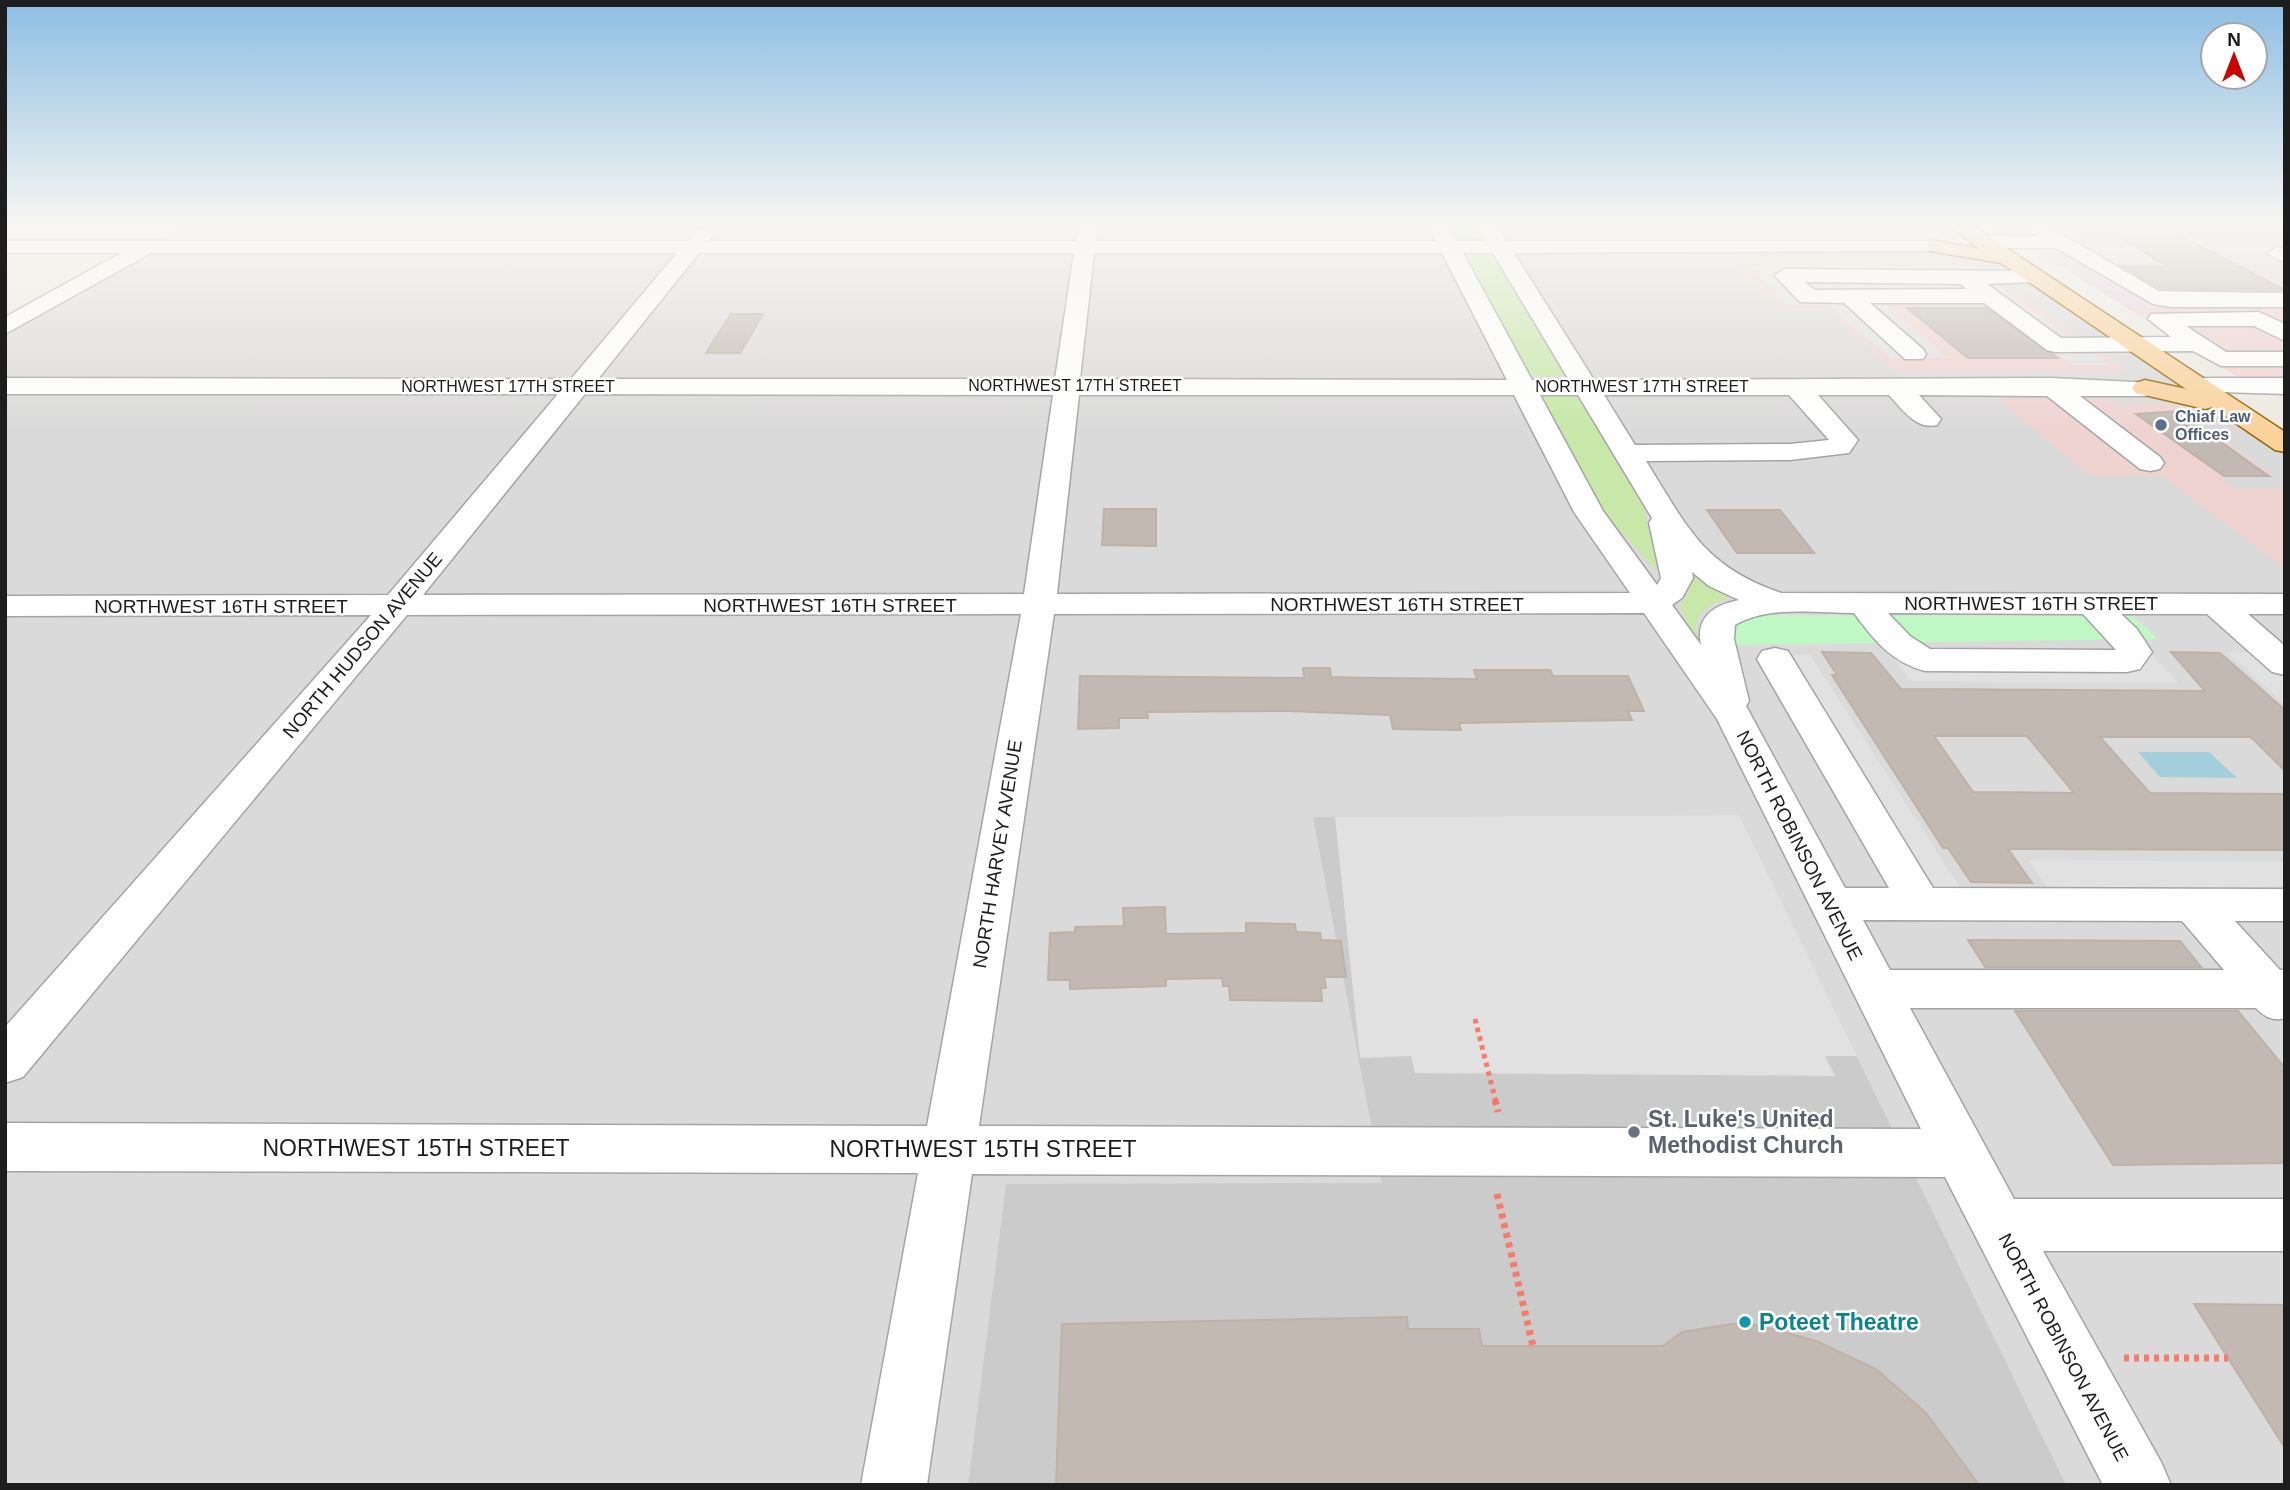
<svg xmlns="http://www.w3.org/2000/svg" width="2290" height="1490" font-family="Helvetica,sans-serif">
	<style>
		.residential { fill: #dbdada }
		.commercial { fill: #efd3d1 }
		.industrial { fill: #e7d4e3 }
		.religious { fill: #cbcbcb }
		.grass { fill: #c7e8a8 }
		.park { fill: #bff8c4 }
		.parking { fill: #e1e1e1 }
		.water { fill: #a3cedb }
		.building { fill: #c2bab2; stroke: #bfb1a5; stroke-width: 2; fill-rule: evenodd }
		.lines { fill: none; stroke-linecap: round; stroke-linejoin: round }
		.minor-casing { stroke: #a4a4a4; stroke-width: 3 }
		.major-casing { stroke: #936502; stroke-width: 3 }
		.path-far1 { stroke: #f87a69; stroke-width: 5; stroke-dasharray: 4.5 4.5; stroke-linecap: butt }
		.path { stroke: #f87a69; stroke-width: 7; stroke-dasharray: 5 5; stroke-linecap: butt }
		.minor { fill: #fff; fill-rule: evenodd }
		.major { fill: #fad29b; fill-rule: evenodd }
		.service-dot { fill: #5c6f8a; stroke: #fff; stroke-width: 2.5 }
		.worship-dot { fill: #6b7280; stroke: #fff; stroke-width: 2.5 }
		.culture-dot { fill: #0f9aa8; stroke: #fff; stroke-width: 2.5 }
		.labels { text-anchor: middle; stroke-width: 5; stroke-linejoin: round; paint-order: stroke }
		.far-street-label { font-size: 16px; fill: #1d1d1d; stroke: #fff }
		.far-service-label { font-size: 16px; font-weight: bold; fill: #4e5e75; stroke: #fff; text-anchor: start }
		.street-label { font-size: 19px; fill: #1d1d1d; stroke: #fff }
		.near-worship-label { font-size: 23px; font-weight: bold; fill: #5b616d; stroke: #fff; text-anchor: start }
		.near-street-label { font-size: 23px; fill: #1d1d1d; stroke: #fff }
		.near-culture-label { font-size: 23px; font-weight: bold; fill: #0d838f; stroke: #fff; text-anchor: start }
	</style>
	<rect width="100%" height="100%" fill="#eeeae2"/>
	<!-- residential -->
	<polygon class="residential" points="192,222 1951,222 2285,454 2285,1485 5,1485 5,327"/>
	<!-- commercial -->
	<g class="commercial">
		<polygon points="1792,222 1914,222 1928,232 1804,232"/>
		<polygon points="1735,262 1973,262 2128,372 1895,372 1831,310 1783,310"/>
		<polygon points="2285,307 2285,380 2242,380 2127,308"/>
		<polygon points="1997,399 2109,399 2127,405 2170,404 2276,477 2220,477 2235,489 2285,489 2285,569 2162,476 2090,476"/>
	</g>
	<!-- industrial -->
	<polygon class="industrial" points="1992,222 2285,222 2285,307 2127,308"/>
	<!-- religious -->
	<polygon class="religious" points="1739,815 2066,1485 968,1485 1006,1184 1382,1183 1313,817"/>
	<!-- grass -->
	<g class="grass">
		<polygon points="1445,222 1475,222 1483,238 1457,239"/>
		<polygon points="1479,253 1497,258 1564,370 1561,376 1544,378 1528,373 1464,258"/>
		<polygon points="1563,393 1581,399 1642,503 1660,566 1657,568 1651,566 1597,503 1541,397"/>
		<path d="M1690,571L1729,597C1703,607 1686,617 1703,646H1698L1680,606L1689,591Z"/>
	</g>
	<!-- park -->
	<polygon class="park" points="1762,615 2133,616 2158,639 1734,645 1734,623"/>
	<!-- parking -->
	<g class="parking">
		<polygon points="1748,266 1970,266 2110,365 2073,365 1983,300 1882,301 1948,358 1890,358 1828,305 1789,305"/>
		<polygon points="2227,652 2262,653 2285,673 2285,705"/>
		<polygon points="1890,653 2151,655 2179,683 1911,681"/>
		<polygon points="1759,655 1810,655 1963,892 1895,888"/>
		<polygon points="1739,815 1857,1056 1825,1056 1835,1076 1415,1073 1411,1056 1360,1058 1335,817"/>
		<polygon points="2028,860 2285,862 2285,895 2051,892"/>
	</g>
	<!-- water -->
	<polygon class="water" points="2138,752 2209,752 2237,778 2160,777"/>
	<!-- building -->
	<g class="building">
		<polygon points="2093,222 2154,222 2285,290 2160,288 2121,266 2167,266"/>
		<polygon points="1907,308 1986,308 2058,358 1968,358"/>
		<polygon points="731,314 763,314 740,353 706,353"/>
		<polygon points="2179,411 2253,465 2269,476 2224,476 2136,414"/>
		<polygon points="1104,509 1156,509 1156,546 1102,545"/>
		<polygon points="1707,510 1780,510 1814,553 1737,553"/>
		<path d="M1822,652L1871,653L1901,689L2205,691L2171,652L2220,653L2285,710V771L2251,737H2100L2150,793L2285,794V850L2013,849H2008L2032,883L1971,882L1948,848H1943L1832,675H1837ZM1934,736H2027L2074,793L1973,792Z"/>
		<polygon points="1303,668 1330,668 1331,677 1373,678 1477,679 1474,670 1550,670 1553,676 1628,676 1644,711 1628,711 1632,720 1459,723 1461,730 1393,729 1390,715 1287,711 1147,712 1148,718 1119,718 1119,728 1078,729 1080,676 1304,678"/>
		<polygon points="1165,907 1166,934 1246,933 1246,923 1295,924 1296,932 1320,933 1321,940 1341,941 1346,977 1324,977 1326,988 1321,988 1322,1001 1230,1000 1229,986 1223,986 1222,978 1166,979 1166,986 1070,989 1070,980 1048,980 1050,933 1075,932 1075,927 1124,926 1123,908"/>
		<polygon points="1968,940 2180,941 2201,967 1985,967"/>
		<polygon points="2015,1011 2238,1011 2285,1068 2285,1163 2113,1165"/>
		<polygon points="2194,1304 2285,1305 2285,1448 2228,1358"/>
		<polygon points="1407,1317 1408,1329 1479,1329 1482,1346 1663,1346 1682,1332 1745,1322 1816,1341 1876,1369 1926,1413 1979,1485 1056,1485 1062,1324"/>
	</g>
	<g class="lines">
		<!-- minor casing -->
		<g class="minor-casing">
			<g id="minor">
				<path d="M1078,222H1098L1096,241H1436L1429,228L1439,222L1446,224L1456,241H1486L1478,228L1488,222L1495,224L1506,241H1937L1944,243L1947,247L1944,251L1514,253L1594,380L2051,378L2154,383L2158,388L2154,393L2145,396H2080L2160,457L2164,463L2160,469L2150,471L2140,469L2047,396L1919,395L1941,419L1937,425C1916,430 1903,410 1889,395H1818L1858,440L1849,453L1790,460L1646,461C1688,528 1703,566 1781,593L2285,594V614H2248L2285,646V675L2272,672L2207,614H2121L2137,629L2152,652L2140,669L2127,672L1925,671C1891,662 1874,640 1854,613C1817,613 1767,605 1735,625L1734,639L1749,701L1746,706L1845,888H1889L1757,659L1762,651L1775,648L1788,651L1933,888L2285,889V921H2235L2280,970H2285V1018C2274,1022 2263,1016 2256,1008H1910L2014,1199H2285V1251H2043L2161,1462L2171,1485H2103L1945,1177L972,1174L927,1485H861L918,1173L5,1171V1123L927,1126L1021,614L407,615L23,1077L5,1083V1027L371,615L5,616V596L388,595L558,394H5V378L571,379L677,253H151L5,334V317L121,253H5V241H688L697,230L704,228L714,234L709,241H1076ZM699,253H1074L1055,379H598ZM1094,253H1442L1507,380L1080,379ZM1463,253H1493L1569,380H1532ZM585,394L1053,395L1024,594L423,595ZM1079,395H1514L1574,512L1630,593L1057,594ZM1540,395H1578L1652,518L1649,523L1661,578L1657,585L1603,511ZM1604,395H1789L1829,440L1790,444L1635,445ZM1692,572L1709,586L1739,600C1714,605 1695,617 1701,645L1672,605L1682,598L1693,578ZM1644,613L1717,719L1921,1129L979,1126L1054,614ZM1888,613L2083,614L2116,650L1930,649L1910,636ZM1863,920L2182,921L2224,970H1890Z"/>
				<polygon points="2017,222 2041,222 2159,291 2285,293 2285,307 2171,307 2153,304 2056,248 1984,248 1974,242 1984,236 2036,236"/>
				<polygon points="2277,247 2285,249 2285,263 2267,253"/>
				<path d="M1785,269L2042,271L2045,276L2042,281L2034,282L1987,284L2061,338L2171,337L2148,319L2151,314L2259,312L2285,324V341L2254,326H2186L2226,352H2285V366H2221L2193,351L2055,352L2047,350L1984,303H1870L1923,349L1926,354L1923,359H1905L1844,303L1800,302L1774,275ZM1805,282L1960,284L1967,289L1814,290Z"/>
				<polygon points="2197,378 2285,378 2285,394 2188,391 2184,386 2188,381"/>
			</g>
		</g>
		<!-- major casing -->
		<g class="major-casing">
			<polygon id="major" points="1944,222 1967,222 2285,432 2285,452 2275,450 2212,407 2205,409 2136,393 2132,388 2136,383 2145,380 2186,389 2001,263 1930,251 1927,247 1930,243 1937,241 1980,249"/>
		</g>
		<!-- path-far1 -->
		<polyline class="path-far1" points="1475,1019 1496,1102"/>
		<!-- path -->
		<g class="path">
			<polyline points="1495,1100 1498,1112"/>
			<polyline points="1497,1194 1533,1346"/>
			<polyline points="2124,1358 2228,1358"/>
		</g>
		<!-- minor -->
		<use href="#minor" class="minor"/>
		<!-- major -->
		<use href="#major" class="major"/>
	</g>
	<!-- sky -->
	<linearGradient id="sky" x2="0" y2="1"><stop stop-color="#8cbee3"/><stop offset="0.52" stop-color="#f7f6f2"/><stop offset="1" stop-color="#f7f6f2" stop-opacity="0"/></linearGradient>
	<rect width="2290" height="431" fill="url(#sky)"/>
	<!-- markers -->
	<circle class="service-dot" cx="2161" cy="425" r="7"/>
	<circle class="worship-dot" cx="1634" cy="1132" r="7"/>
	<circle class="culture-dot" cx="1745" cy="1322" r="7"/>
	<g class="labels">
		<!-- far-street labels -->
		<g class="far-street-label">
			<text x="1075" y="391">NORTHWEST 17TH STREET</text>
			<text x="508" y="392">NORTHWEST 17TH STREET</text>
			<text x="1642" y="392">NORTHWEST 17TH STREET</text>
		</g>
		<!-- far-service labels -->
		<g class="far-service-label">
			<text x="2175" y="422">Chiaf Law<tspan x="2175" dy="18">Offices</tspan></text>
		</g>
		<!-- street labels -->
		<g class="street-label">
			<text x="2031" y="610">NORTHWEST 16TH STREET</text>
			<text x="1397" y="611">NORTHWEST 16TH STREET</text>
			<text x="830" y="612">NORTHWEST 16TH STREET</text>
			<text x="221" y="613">NORTHWEST 16TH STREET</text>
			<text transform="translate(362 645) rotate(-50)" y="7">NORTH HUDSON AVENUE</text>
			<text transform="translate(1800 845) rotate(63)" y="7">NORTH ROBINSON AVENUE</text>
			<text transform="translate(997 854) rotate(-81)" y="7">NORTH HARVEY AVENUE</text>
			<text transform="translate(2064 1347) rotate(62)" y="7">NORTH ROBINSON AVENUE</text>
		</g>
		<!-- near-worship labels -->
		<g class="near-worship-label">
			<text x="1648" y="1127">St. Luke's United<tspan x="1648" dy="26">Methodist Church</tspan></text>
		</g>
		<!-- near-street labels -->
		<g class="near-street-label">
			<text x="416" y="1156">NORTHWEST 15TH STREET</text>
			<text x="983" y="1157">NORTHWEST 15TH STREET</text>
		</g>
		<!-- near-culture labels -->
		<g class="near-culture-label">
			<text x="1759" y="1330">Poteet Theatre</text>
		</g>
	</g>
	<!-- border -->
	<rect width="2290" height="1490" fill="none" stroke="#1d1d1d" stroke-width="14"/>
	<!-- north arrow -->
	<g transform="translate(2234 56)"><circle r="33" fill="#ffffff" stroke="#a5a5a5" stroke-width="2"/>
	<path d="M0-5L12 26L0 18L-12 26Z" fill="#c70503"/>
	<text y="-10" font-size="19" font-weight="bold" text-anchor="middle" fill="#1d1d1d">N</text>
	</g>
</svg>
